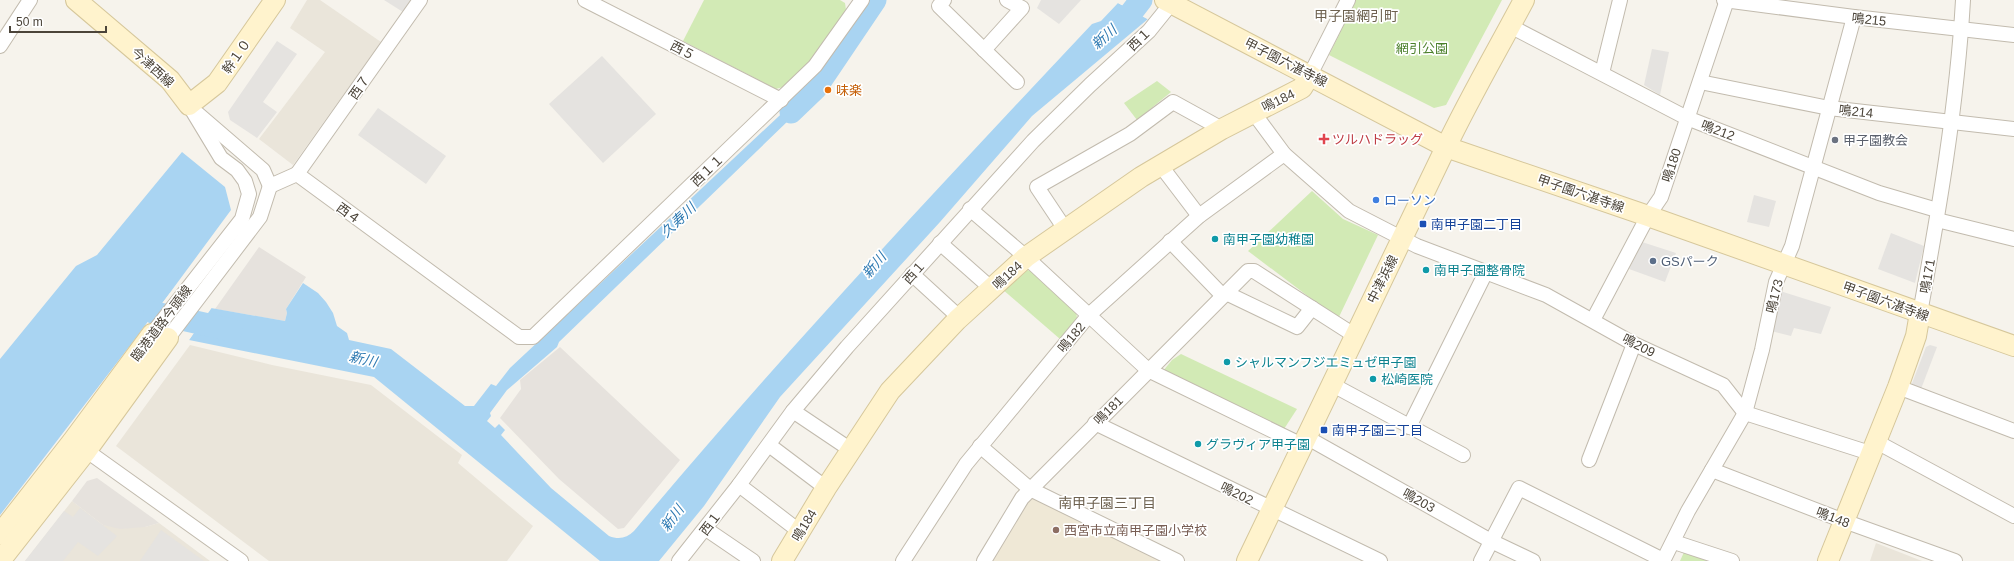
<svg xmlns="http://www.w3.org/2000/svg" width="2014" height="561" font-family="Arial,'Noto Sans JP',sans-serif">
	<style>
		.residential { fill: #eae5da }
		.industrial { fill: #e6e2dd }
		.education { fill: #efe8d6 }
		.green { fill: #d2eab5 }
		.parking { fill: #e5e3e0 }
		.water { fill: #a9d4f2 }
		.pier { fill: #f6f3ec }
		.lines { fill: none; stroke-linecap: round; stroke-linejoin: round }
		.river { stroke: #a9d4f2; stroke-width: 23 }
		.street-casing { stroke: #c2bbae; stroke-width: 16 }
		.secondary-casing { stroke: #d6c79b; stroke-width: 22 }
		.street { stroke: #fff; stroke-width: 14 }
		.secondary { stroke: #fff3cd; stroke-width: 20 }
		.food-dot { fill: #e8710a; stroke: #fff; stroke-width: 1.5 }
		.health-dot { fill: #e0444e; stroke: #fff; stroke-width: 1.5 }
		.worship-dot { fill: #6b7280; stroke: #fff; stroke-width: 1.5 }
		.shop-dot { fill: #3f7fe0; stroke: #fff; stroke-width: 1.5 }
		.transit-dot { fill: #1a4fb4; stroke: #fff; stroke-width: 1.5 }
		.culture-dot { fill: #0f9aa8; stroke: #fff; stroke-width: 1.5 }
		.service-dot { fill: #5c6f8a; stroke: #fff; stroke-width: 1.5 }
		.education-dot { fill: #8d6e63; stroke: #fff; stroke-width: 1.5 }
		.labels { text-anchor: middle; stroke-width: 3.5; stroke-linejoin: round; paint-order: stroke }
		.street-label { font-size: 13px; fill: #4b4439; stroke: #fff }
		.park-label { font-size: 13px; fill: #4a7f2a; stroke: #fff }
		.food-label { font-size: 13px; fill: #c56008; stroke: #fff; text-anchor: start }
		.health-label { font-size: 13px; fill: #be3a42; stroke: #fff; text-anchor: start }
		.worship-label { font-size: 13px; fill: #5b616d; stroke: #fff; text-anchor: start }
		.shop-label { font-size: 13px; fill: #366cbe; stroke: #fff; text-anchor: start }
		.transit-label { font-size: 13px; fill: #164399; stroke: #fff; text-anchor: start }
		.culture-label { font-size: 13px; fill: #0d838f; stroke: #fff; text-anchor: start }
		.service-label { font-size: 13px; fill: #4e5e75; stroke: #fff; text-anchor: start }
		.education-label { font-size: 13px; fill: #785e54; stroke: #fff; text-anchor: start }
		.neighbourhood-label { font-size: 14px; fill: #6e6250; stroke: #fff }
		.water-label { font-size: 14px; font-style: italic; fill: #2e7ab2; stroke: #fff }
	</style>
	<rect width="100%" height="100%" fill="#f6f3ec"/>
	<!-- residential -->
	<g class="residential">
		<polygon points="307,0 320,0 381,42 293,165 259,139 325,52 290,28"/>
		<polygon points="190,345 272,365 371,385 462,455 458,463 533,526 507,561 269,561 116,446"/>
		<polygon points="72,501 103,525 145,527 159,523 210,561 25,561"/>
		<polygon points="1876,543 1922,561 1870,561"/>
	</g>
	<!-- industrial -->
	<g class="industrial">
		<polygon points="259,247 306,277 286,309 287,313 285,321 215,309"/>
		<polygon points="560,347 680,460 624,528 618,529 559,479 500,418 521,389 520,380"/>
		<polygon points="97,478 154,519 159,523 145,527 120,529 103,525 72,501 87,481"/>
	</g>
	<!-- education -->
	<polygon class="education" points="1035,497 1165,561 991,561 1027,499"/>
	<!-- green -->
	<g class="green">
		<polygon points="704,0 840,0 845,3 846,10 814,57 783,87 776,89 683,41"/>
		<polygon points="1356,0 1502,0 1446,105 1434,108 1329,55"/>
		<polygon points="1157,81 1171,92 1137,120 1124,103"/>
		<polygon points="1312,191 1343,219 1378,235 1338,319 1248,251"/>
		<polygon points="1027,270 1036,272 1076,311 1077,318 1060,339 1002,289"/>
		<polygon points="1181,354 1297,409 1284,429 1163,371 1172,360"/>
		<polygon points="1685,550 1713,561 1680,561"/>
	</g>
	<!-- parking -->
	<g class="parking">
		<polygon points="384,0 412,0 403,12"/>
		<polygon points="1041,0 1081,0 1059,24 1037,8"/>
		<polygon points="277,41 297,54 263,102 277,112 257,138 230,120 228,112"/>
		<polygon points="1652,49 1669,52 1660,95 1644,85"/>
		<polygon points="602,56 656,114 603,163 549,104"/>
		<polygon points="378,108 446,156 426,184 358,135"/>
		<polygon points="1754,195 1776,201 1769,227 1747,222"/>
		<polygon points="1891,233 1924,246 1915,283 1878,269"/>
		<polygon points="1642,242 1676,253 1665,282 1629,269"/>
		<polygon points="1780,291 1831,307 1821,334 1794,328 1791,336 1771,331"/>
		<polygon points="1930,345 1937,347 1921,389 1911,386 1926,347"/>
		<polygon points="80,508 117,536 98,556 78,542 63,561 25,561 64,511 73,517"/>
		<polygon points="161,530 204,561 140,561"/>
	</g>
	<!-- water -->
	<g class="water">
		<polygon points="871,0 878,0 861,26 856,23"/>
		<path d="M1118,3L1148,19L1032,116L940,222L780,397L704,506L659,561H600L374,377L189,340L211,308L285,321L287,313L286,309L303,283L318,293L326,302L333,313L337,326L347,333L349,340L391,349L465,406H474L491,384L496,386L510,368L810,87L817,93L559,342L557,347L507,390L490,413L491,416L487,421L495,428L499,424L505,430L501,435L551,488L609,536C619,540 627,538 634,531C780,356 936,190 1092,24L1101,21Z"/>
		<polygon points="182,152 225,187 231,210 155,313 0,515 0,359 76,266 97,255"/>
	</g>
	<!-- pier -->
	<g class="pier">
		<polygon points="1120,1 1149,18 1149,20 1118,3"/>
		<polygon points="170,293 172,293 157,314 143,332 140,332"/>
		<polygon points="213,306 189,340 188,341 187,339 210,307"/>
	</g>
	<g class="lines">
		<!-- river -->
		<g class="river">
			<polyline points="1109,33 1131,13 1141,0"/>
			<polyline points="791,112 815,89 875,0"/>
			<polyline points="155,313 231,330"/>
		</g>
		<!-- street casing -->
		<g class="street-casing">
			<g id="street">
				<polyline points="585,0 781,100"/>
				<polyline points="944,0 939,6 1017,82"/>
				<polyline points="1724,0 1854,17 2014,35"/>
				<polyline points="1510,26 1687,118 1879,193 1937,210"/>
				<polyline points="0,46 30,0"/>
				<polyline points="984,50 1022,8 1007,0"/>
				<polyline points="1602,73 1620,0"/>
				<polyline points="1310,75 1348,0"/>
				<polyline points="1700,82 1829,108 2014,129"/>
				<polyline points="1253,112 1284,154 1349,211 1417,246 1546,295 1634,344 1723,385 1745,413 1870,453"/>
				<polyline points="198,114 263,170 270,186"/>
				<polyline points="1161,166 1199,216"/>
				<polyline points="297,174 420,0"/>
				<polyline points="270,186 297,174 519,337 533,337 815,66 862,0"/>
				<polyline points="970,209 1026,257 1148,370 1302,445"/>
				<polyline points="1937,220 2014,239"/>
				<polyline points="1065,229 1037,187 1130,134 1173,102 1222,129"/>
				<polyline points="1170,241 1223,296"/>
				<polyline points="940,243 992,289"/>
				<polyline points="912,274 960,318"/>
				<polyline points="1226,293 1297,327 1312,308"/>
				<path d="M1920,313C1939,210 1957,105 1963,0"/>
				<polyline points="1593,320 1648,216 1661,197 1727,0"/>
				<polyline points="152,334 242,219 249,194 245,181 237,170 221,158 189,105"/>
				<polyline points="168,338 260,217 270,186"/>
				<polyline points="1331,384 1463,455"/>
				<polyline points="1898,387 2014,431"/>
				<polyline points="793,411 851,450"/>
				<polyline points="1095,423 1380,561"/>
				<polyline points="1409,427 1486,272"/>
				<polyline points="1306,437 1491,541 1533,561"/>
				<polyline points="1875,441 2014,516"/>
				<polyline points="769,445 826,488"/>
				<polyline points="80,446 241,561"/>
				<polyline points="980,446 1030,489 1177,561"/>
				<polyline points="1589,460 1634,344"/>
				<polyline points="1712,470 1844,521 1955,561"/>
				<polyline points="739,485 799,531"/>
				<polyline points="706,529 753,561"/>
				<polyline points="1674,542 1732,561"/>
				<polyline points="679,561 739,485 793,411 847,347 1033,141 1090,85 1149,31 1174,0"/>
				<polyline points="903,561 966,464 1089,315 1199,216 1284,154"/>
				<polyline points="984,561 1022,498 1248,271 1254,271 1354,335"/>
				<polyline points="1481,561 1519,488 1663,560"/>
				<polyline points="1663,561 1688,511 1745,413 1762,350 1776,282 1792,246 1854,17"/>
			</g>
		</g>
		<!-- secondary casing -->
		<g class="secondary-casing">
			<g id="secondary">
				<polyline points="76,0 170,80 189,105 217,83 275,0"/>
				<polyline points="1165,0 1446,147 1648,216 2014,346"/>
				<polyline points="0,534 72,442 152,334"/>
				<polyline points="0,561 87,450 168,338"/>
				<polyline points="782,561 826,488 890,391 957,320 1026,257 1141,177 1222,129 1302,88 1310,75"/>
				<path d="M1247,561C1313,423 1379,285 1446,147C1470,97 1498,49 1524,0"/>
				<polyline points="1828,561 1898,387 1916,336 1920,313"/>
			</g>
		</g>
		<!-- street -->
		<use href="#street" class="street"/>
		<!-- secondary -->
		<use href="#secondary" class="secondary"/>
	</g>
	<!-- markers -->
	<circle class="food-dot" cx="828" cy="90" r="4"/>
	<path class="health-dot" d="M1322 133h4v4h4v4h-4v4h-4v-4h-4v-4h4z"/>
	<circle class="worship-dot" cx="1835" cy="140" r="4"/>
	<circle class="shop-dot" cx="1376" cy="200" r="4"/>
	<g class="transit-dot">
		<rect x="1419" y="220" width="8" height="8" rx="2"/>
		<rect x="1320" y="426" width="8" height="8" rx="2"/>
	</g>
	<g class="culture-dot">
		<circle cx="1215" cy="239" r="4"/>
		<circle cx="1426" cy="270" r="4"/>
		<circle cx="1227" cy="362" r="4"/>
		<circle cx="1373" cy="379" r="4"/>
		<circle cx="1198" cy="444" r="4"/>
	</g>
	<circle class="service-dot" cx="1653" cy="261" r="4"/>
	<circle class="education-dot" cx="1056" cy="530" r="4"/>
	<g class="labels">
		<!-- street labels -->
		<g class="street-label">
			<text transform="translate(1869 19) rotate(6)" y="5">鳴215</text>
			<text transform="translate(1139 39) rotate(-44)" y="5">西１</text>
			<text transform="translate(683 50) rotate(27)" y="5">西５</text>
			<text transform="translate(236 56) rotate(-55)" y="5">幹１０</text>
			<text transform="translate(1286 62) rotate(27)" y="5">甲子園六湛寺線</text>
			<text transform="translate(153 67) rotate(42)" y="5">今津西線</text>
			<text transform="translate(359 87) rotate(-55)" y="5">西７</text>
			<text transform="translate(1278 100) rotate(-26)" y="5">鳴184</text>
			<text transform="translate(1856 111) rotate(6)" y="5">鳴214</text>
			<text transform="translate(1718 130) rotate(21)" y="5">鳴212</text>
			<text transform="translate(1671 165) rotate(-72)" y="5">鳴180</text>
			<text transform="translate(707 170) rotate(-44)" y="5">西１１</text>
			<text transform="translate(1581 193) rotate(19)" y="5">甲子園六湛寺線</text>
			<text transform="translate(349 213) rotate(36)" y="5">西４</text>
			<text transform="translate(914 272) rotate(-48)" y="5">西１</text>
			<text transform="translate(1007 275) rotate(-43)" y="5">鳴184</text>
			<text transform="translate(1927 276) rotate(-80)" y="5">鳴171</text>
			<text transform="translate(1382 279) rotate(-63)" y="5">中津浜線</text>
			<text transform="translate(1774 296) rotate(-76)" y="5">鳴173</text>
			<text transform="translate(1886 301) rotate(20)" y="5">甲子園六湛寺線</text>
			<text transform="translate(161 323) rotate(-53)" y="5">臨港道路今頭線</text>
			<text transform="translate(1071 337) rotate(-50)" y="5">鳴182</text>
			<text transform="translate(1639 345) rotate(27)" y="5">鳴209</text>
			<text transform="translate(1108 410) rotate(-45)" y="5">鳴181</text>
			<text transform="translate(1237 493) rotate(26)" y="5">鳴202</text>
			<text transform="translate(1419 500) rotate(29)" y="5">鳴203</text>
			<text transform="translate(1833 517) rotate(21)" y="5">鳴148</text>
			<text transform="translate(710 523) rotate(-53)" y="5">西１</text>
			<text transform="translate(804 525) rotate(-59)" y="5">鳴184</text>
		</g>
		<!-- park labels -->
		<g class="park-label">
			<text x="1422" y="53">網引公園</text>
		</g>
		<!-- food labels -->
		<g class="food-label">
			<text x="836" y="95">味楽</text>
		</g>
		<!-- health labels -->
		<g class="health-label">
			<text x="1332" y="144">ツルハドラッグ</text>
		</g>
		<!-- worship labels -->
		<g class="worship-label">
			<text x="1843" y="145">甲子園教会</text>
		</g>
		<!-- shop labels -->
		<g class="shop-label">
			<text x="1384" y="205">ローソン</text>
		</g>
		<!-- transit labels -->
		<g class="transit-label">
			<text x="1431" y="229">南甲子園二丁目</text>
			<text x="1332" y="435">南甲子園三丁目</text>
		</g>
		<!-- culture labels -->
		<g class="culture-label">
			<text x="1223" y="244">南甲子園幼稚園</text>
			<text x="1434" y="275">南甲子園整骨院</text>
			<text x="1235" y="367">シャルマンフジエミュゼ甲子園</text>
			<text x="1381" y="384">松崎医院</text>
			<text x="1206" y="449">グラヴィア甲子園</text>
		</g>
		<!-- service labels -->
		<g class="service-label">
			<text x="1661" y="266">GSパーク</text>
		</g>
		<!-- education labels -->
		<g class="education-label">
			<text x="1064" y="535">西宮市立南甲子園小学校</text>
		</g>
		<!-- neighbourhood labels -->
		<g class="neighbourhood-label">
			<text x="1356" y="21">甲子園網引町</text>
			<text x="1107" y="508">南甲子園三丁目</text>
		</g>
		<!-- water labels -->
		<g class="water-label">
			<text transform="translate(1104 37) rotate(-42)" y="5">新川</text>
			<text transform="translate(678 220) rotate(-44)" y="5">久寿川</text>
			<text transform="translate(874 265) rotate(-50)" y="5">新川</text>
			<text transform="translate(363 359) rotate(13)" y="5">新川</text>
			<text transform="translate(672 518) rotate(-53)" y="5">新川</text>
		</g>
	</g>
	<!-- scale -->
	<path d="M10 26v6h96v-6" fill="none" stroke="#4b4439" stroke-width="2"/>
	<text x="16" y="26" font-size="12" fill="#4b4439" stroke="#ffffff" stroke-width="3" paint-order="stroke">50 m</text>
</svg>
